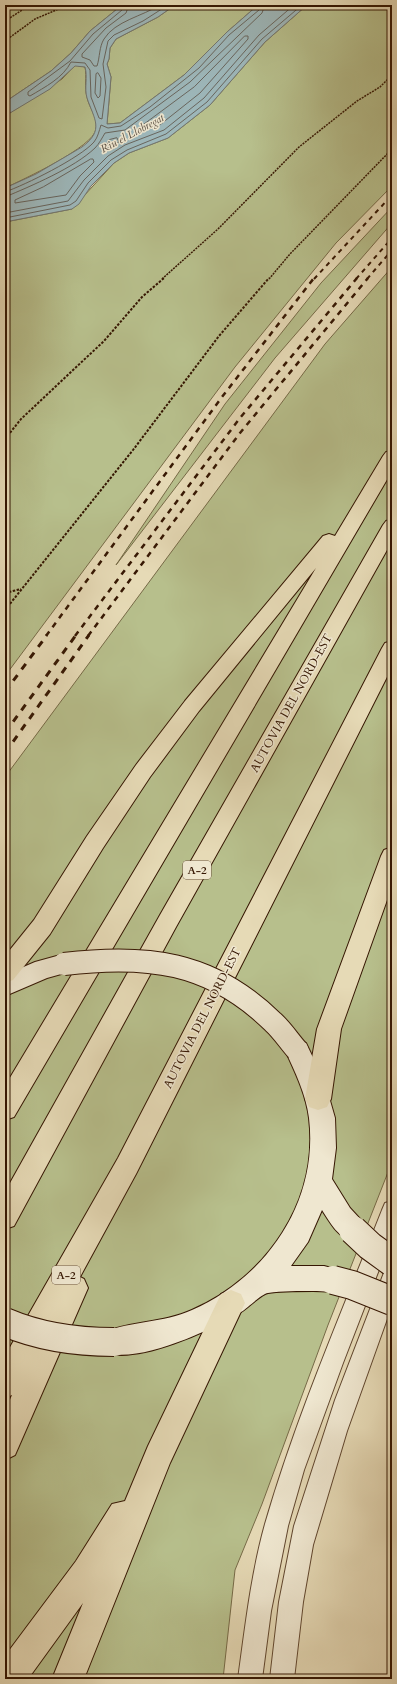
<svg xmlns="http://www.w3.org/2000/svg" width="397" height="1684" font-family="Cardo,serif">
	<style>
		.green { fill: #b7bf8c; stroke: #766a47 }
		.water { fill: #9db7ba; stroke: #737770 }
		.lines { fill: none; stroke-linecap: round; stroke-linejoin: round }
		.shore { stroke: #69665e; stroke-width: 1 }
		.minor-casing { stroke: #61472f; stroke-width: 2 }
		.secondary-casing { stroke: #351602; stroke-width: 2 }
		.motorway-casing { stroke: #351602; stroke-width: 2 }
		.path-far1 { stroke: #351602; stroke-width: 1.5; stroke-dasharray: 2 1; stroke-linecap: butt }
		.path { stroke: #351602; stroke-width: 2; stroke-dasharray: 2.5 1.5; stroke-linecap: butt }
		.minor { fill: #efe7d0; fill-rule: evenodd }
		.secondary { fill: #efe7d0; fill-rule: evenodd }
		.motorway { fill: #e6dab6; fill-rule: evenodd }
		.rail-far2 { stroke: #351602; stroke-width: 2; stroke-dasharray: 4.5 4.5; stroke-linecap: butt }
		.rail-far1 { stroke: #351602; stroke-width: 2.5; stroke-dasharray: 5.5 5.5; stroke-linecap: butt }
		.rail { stroke: #351602; stroke-width: 3; stroke-dasharray: 7 7; stroke-linecap: butt }
		.secondary-bridge-far1-casing { stroke: #351602; stroke-width: 24; stroke-linecap: butt }
		.secondary-bridge-casing { stroke: #351602; stroke-width: 30; stroke-linecap: butt }
		.secondary-bridge-far1 { stroke: #efe7d0; stroke-width: 22 }
		.secondary-bridge { stroke: #efe7d0; stroke-width: 28 }
		.labels { text-anchor: middle; stroke-width: 3; stroke-linejoin: round; paint-order: stroke }
		.far-water-label { font-size: 11px; font-style: italic; fill: #594e42; stroke: #efe7d0 }
		.shield { fill: #efe7d0; stroke: #6d5540; stroke-width: 1 }
		.shield-label { font-size: 11px; font-weight: bold; fill: #351602 }
		.street-label { font-size: 12px; fill: #351602; stroke: #efe7d0 }
	</style>
	<rect width="100%" height="100%" fill="#e6dab6"/>
	<filter id="stains"><feTurbulence type="fractalNoise" baseFrequency=".005" numOctaves="4"/><feColorMatrix values="0 0 0 0 .2 0 0 0 0 .09 0 0 0 0 .02 0 0 0 .5 -.17"/></filter>
	<radialGradient id="worn" r=".72"><stop offset=".6" stop-color="#630" stop-opacity="0"/><stop offset="1" stop-color="#630" stop-opacity=".3"/></radialGradient>
	<!-- green -->
	<g class="green">
		<polygon points="5,5 122,5 90,31 71,53 51,71 5,102"/>
		<polygon points="175,5 258,5 227,32 184,75 120,123 107,124 111,77 107,64 109,59 110,48 116,39 158,17"/>
		<polygon points="307,5 392,5 392,186 336,243 235,367 5,676 5,222 72,209 114,163 129,153 168,138 210,105 265,42"/>
		<path d="M75,65L85,67C87,77 84,87 87,97C89,108 98,117 96,129C94,147 22,180 5,188V116L62,79Z"/>
		<polygon points="392,207 392,223 275,358 116,565 225,404 321,283"/>
		<polygon points="392,267 392,1162 328,1325 262,1504 235,1570 223,1679 5,1679 5,777 325,344"/>
	</g>
	<!-- water -->
	<path class="water" d="M122,5H175L158,17L116,39L110,48L109,59L107,64L111,77L107,124L120,123L184,75L227,32L258,5H307L265,42L210,105L168,138L129,153L114,163L91,186L79,204L72,209L5,222V188L36,174L82,147C105,130 94,119 87,98C84,88 88,77 85,67L75,66L50,89L5,116V102L51,71L71,53L90,31Z"/>
	<g class="lines">
		<!-- shore -->
		<g class="shore">
			<path d="M124,5L122,10L93,34L70,61L28,92V95L30,96C45,87 63,78 71,62L85,63L90,70L91,97L99,118L102,119L106,87L103,64L108,41L114,35L143,21L168,5"/>
			<path d="M129,5L126,13L106,28L82,54V57L90,60L94,66H97C100,57 99,47 104,39C115,21 143,16 160,5"/>
			<polygon points="245,36 248,36 248,39 200,93 161,124 135,133 136,130 194,87"/>
			<polygon points="98,73 101,78 100,96 98,98 95,93 96,74"/>
			<polygon points="117,138 119,142 105,149 109,140"/>
			<polygon points="91,159 93,159 94,162 80,176 66,195 15,203 15,200 43,187"/>
			<path d="M5,192C25,185 80,158 94,142C98,137 99,131 101,125L108,128L121,126L150,107L199,68L229,35L259,10L260,5"/>
			<path d="M5,197C31,186 74,168 95,148C99,144 102,138 105,133L125,130L190,82L262,13L265,5"/>
			<polyline points="5,213 68,201 84,180 108,156 125,145 164,130 204,98 259,35 294,5"/>
			<polyline points="5,218 70,205 76,201 88,183 111,160 127,150 166,134 207,102 262,39 302,5"/>
		</g>
		<!-- minor casing -->
		<g class="minor-casing">
			<g id="minor">
				<path d="M392,1201V1236L343,1363L304,1470L288,1526L271,1611L262,1679H238C245,1628 251,1574 265,1524C296,1417 341,1314 382,1210L385,1203Z"/>
				<polygon points="392,1267 392,1305 347,1431 313,1545 303,1602 294,1679 270,1679 279,1602 294,1526 335,1400 385,1270"/>
			</g>
		</g>
		<!-- secondary casing -->
		<g class="secondary-casing">
			<g id="secondary">
				<polygon points="64,954 72,957 76,964 72,971 47,978 5,996 5,975 35,962"/>
				<path d="M297,1040L306,1043L325,1083L335,1118L336,1148L332,1179L350,1208L362,1221L366,1230L362,1239L353,1242C338,1237 331,1224 322,1210L308,1242L291,1266H324L343,1271L347,1280L343,1289C332,1293 324,1291 313,1291C299,1291 282,1291 268,1293C261,1294 248,1308 241,1312C212,1330 137,1365 104,1352L100,1342L104,1332C131,1321 163,1323 192,1310C267,1277 319,1201 309,1118C306,1094 295,1072 285,1050L288,1043Z"/>
			</g>
		</g>
		<!-- motorway casing -->
		<g class="motorway-casing">
			<g id="motorway">
				<polygon points="392,451 392,471 14,1117 5,1120 5,1086 316,568 199,711 150,777 103,848 50,934 13,980 5,983 5,956 34,920 87,836 136,765 185,701 323,536 329,534 335,536 383,456 386,452"/>
				<polygon points="392,519 392,541 176,927 14,1226 5,1229 5,1192 160,915 383,525 386,521"/>
				<polygon points="392,641 392,667 136,1174 80,1277 84,1279 88,1288 15,1455 5,1460 5,1411 12,1395 5,1398 5,1356 118,1158 382,648 385,643"/>
				<polygon points="392,847 392,886 341,1029 331,1099 327,1107 318,1110 309,1107 305,1099 317,1029 381,856 384,850"/>
				<polygon points="231,1290 241,1294 245,1303 170,1463 84,1679 52,1679 83,1603 28,1679 5,1679 5,1656 76,1561 112,1504 125,1501 148,1446 221,1294"/>
			</g>
		</g>
		<!-- path-far1 -->
		<g class="path-far1">
			<polyline points="5,21 30,5"/>
			<polyline points="5,41 35,19 68,5"/>
			<polyline points="162,279 218,229 299,147 357,101 380,87 392,75"/>
			<polyline points="269,279 290,254 392,149"/>
		</g>
		<!-- path -->
		<g class="path">
			<polyline points="5,439 21,419 104,341 142,297 164,278"/>
			<polyline points="5,593 21,589"/>
			<polyline points="5,610 133,450 219,336 269,278"/>
		</g>
		<!-- minor -->
		<use href="#minor" class="minor"/>
		<!-- secondary -->
		<use href="#secondary" class="secondary"/>
		<!-- motorway -->
		<use href="#motorway" class="motorway"/>
		<!-- rail-far2 -->
		<g class="rail-far2">
			<polyline points="314,279 392,195"/>
			<polyline points="356,279 392,238"/>
			<polyline points="367,279 392,250"/>
		</g>
		<!-- rail-far1 -->
		<g class="rail-far1">
			<polyline points="46,636 222,397 314,278"/>
			<polyline points="75,636 240,418 357,278"/>
			<polyline points="88,636 240,433 368,278"/>
		</g>
		<!-- rail -->
		<g class="rail">
			<polyline points="5,692 47,635"/>
			<polyline points="5,733 76,635"/>
			<polyline points="5,753 89,635"/>
		</g>
		<!-- secondary-bridge-far1 casing -->
		<g class="secondary-bridge-far1-casing">
			<path id="secondary-bridge-far1" d="M64,964C146,954 211,961 273,1022C282,1030 289,1041 297,1050"/>
		</g>
		<!-- secondary-bridge casing -->
		<g class="secondary-bridge-casing">
			<g id="secondary-bridge">
				<polyline points="353,1230 370,1246 392,1262"/>
				<polyline points="333,1280 352,1285 392,1301"/>
				<path d="M5,1322C40,1337 76,1342 114,1342"/>
			</g>
		</g>
		<!-- secondary-bridge-far1 -->
		<use href="#secondary-bridge-far1" class="secondary-bridge-far1"/>
		<!-- secondary-bridge -->
		<use href="#secondary-bridge" class="secondary-bridge"/>
	</g>
	<g class="labels">
		<!-- far-water labels -->
		<g class="far-water-label">
			<text transform="translate(132 133) rotate(-28)" y="4">Riu el Llobregat</text>
		</g>
		<!-- shield labels -->
		<g class="shield">
			<rect x="183" y="861" width="28" height="18" rx="3"/>
			<rect x="52" y="1266" width="28" height="18" rx="3"/>
		</g>
		<g class="shield-label">
			<text x="197" y="874">A-2</text>
			<text x="66" y="1279">A-2</text>
		</g>
		<!-- street labels -->
		<g class="street-label">
			<text transform="translate(291 703) rotate(-61)" y="4">AUTOVIA DEL NORD-EST</text>
			<text transform="translate(202 1018) rotate(-63)" y="4">AUTOVIA DEL NORD-EST</text>
		</g>
	</g>
	<!-- margin -->
	<rect width="397" height="1684" fill="none" stroke="#e6dab6" stroke-width="20"/>
	<rect x="6" y="6" width="385" height="1672" fill="none" stroke="#351602" stroke-width="2"/>
	<rect x="10" y="10" width="377" height="1664" fill="none" stroke="#351602"/>
	<rect width="100%" height="100%" filter="url(#stains)"/>
	<rect width="100%" height="100%" fill="url(#worn)"/>
</svg>
